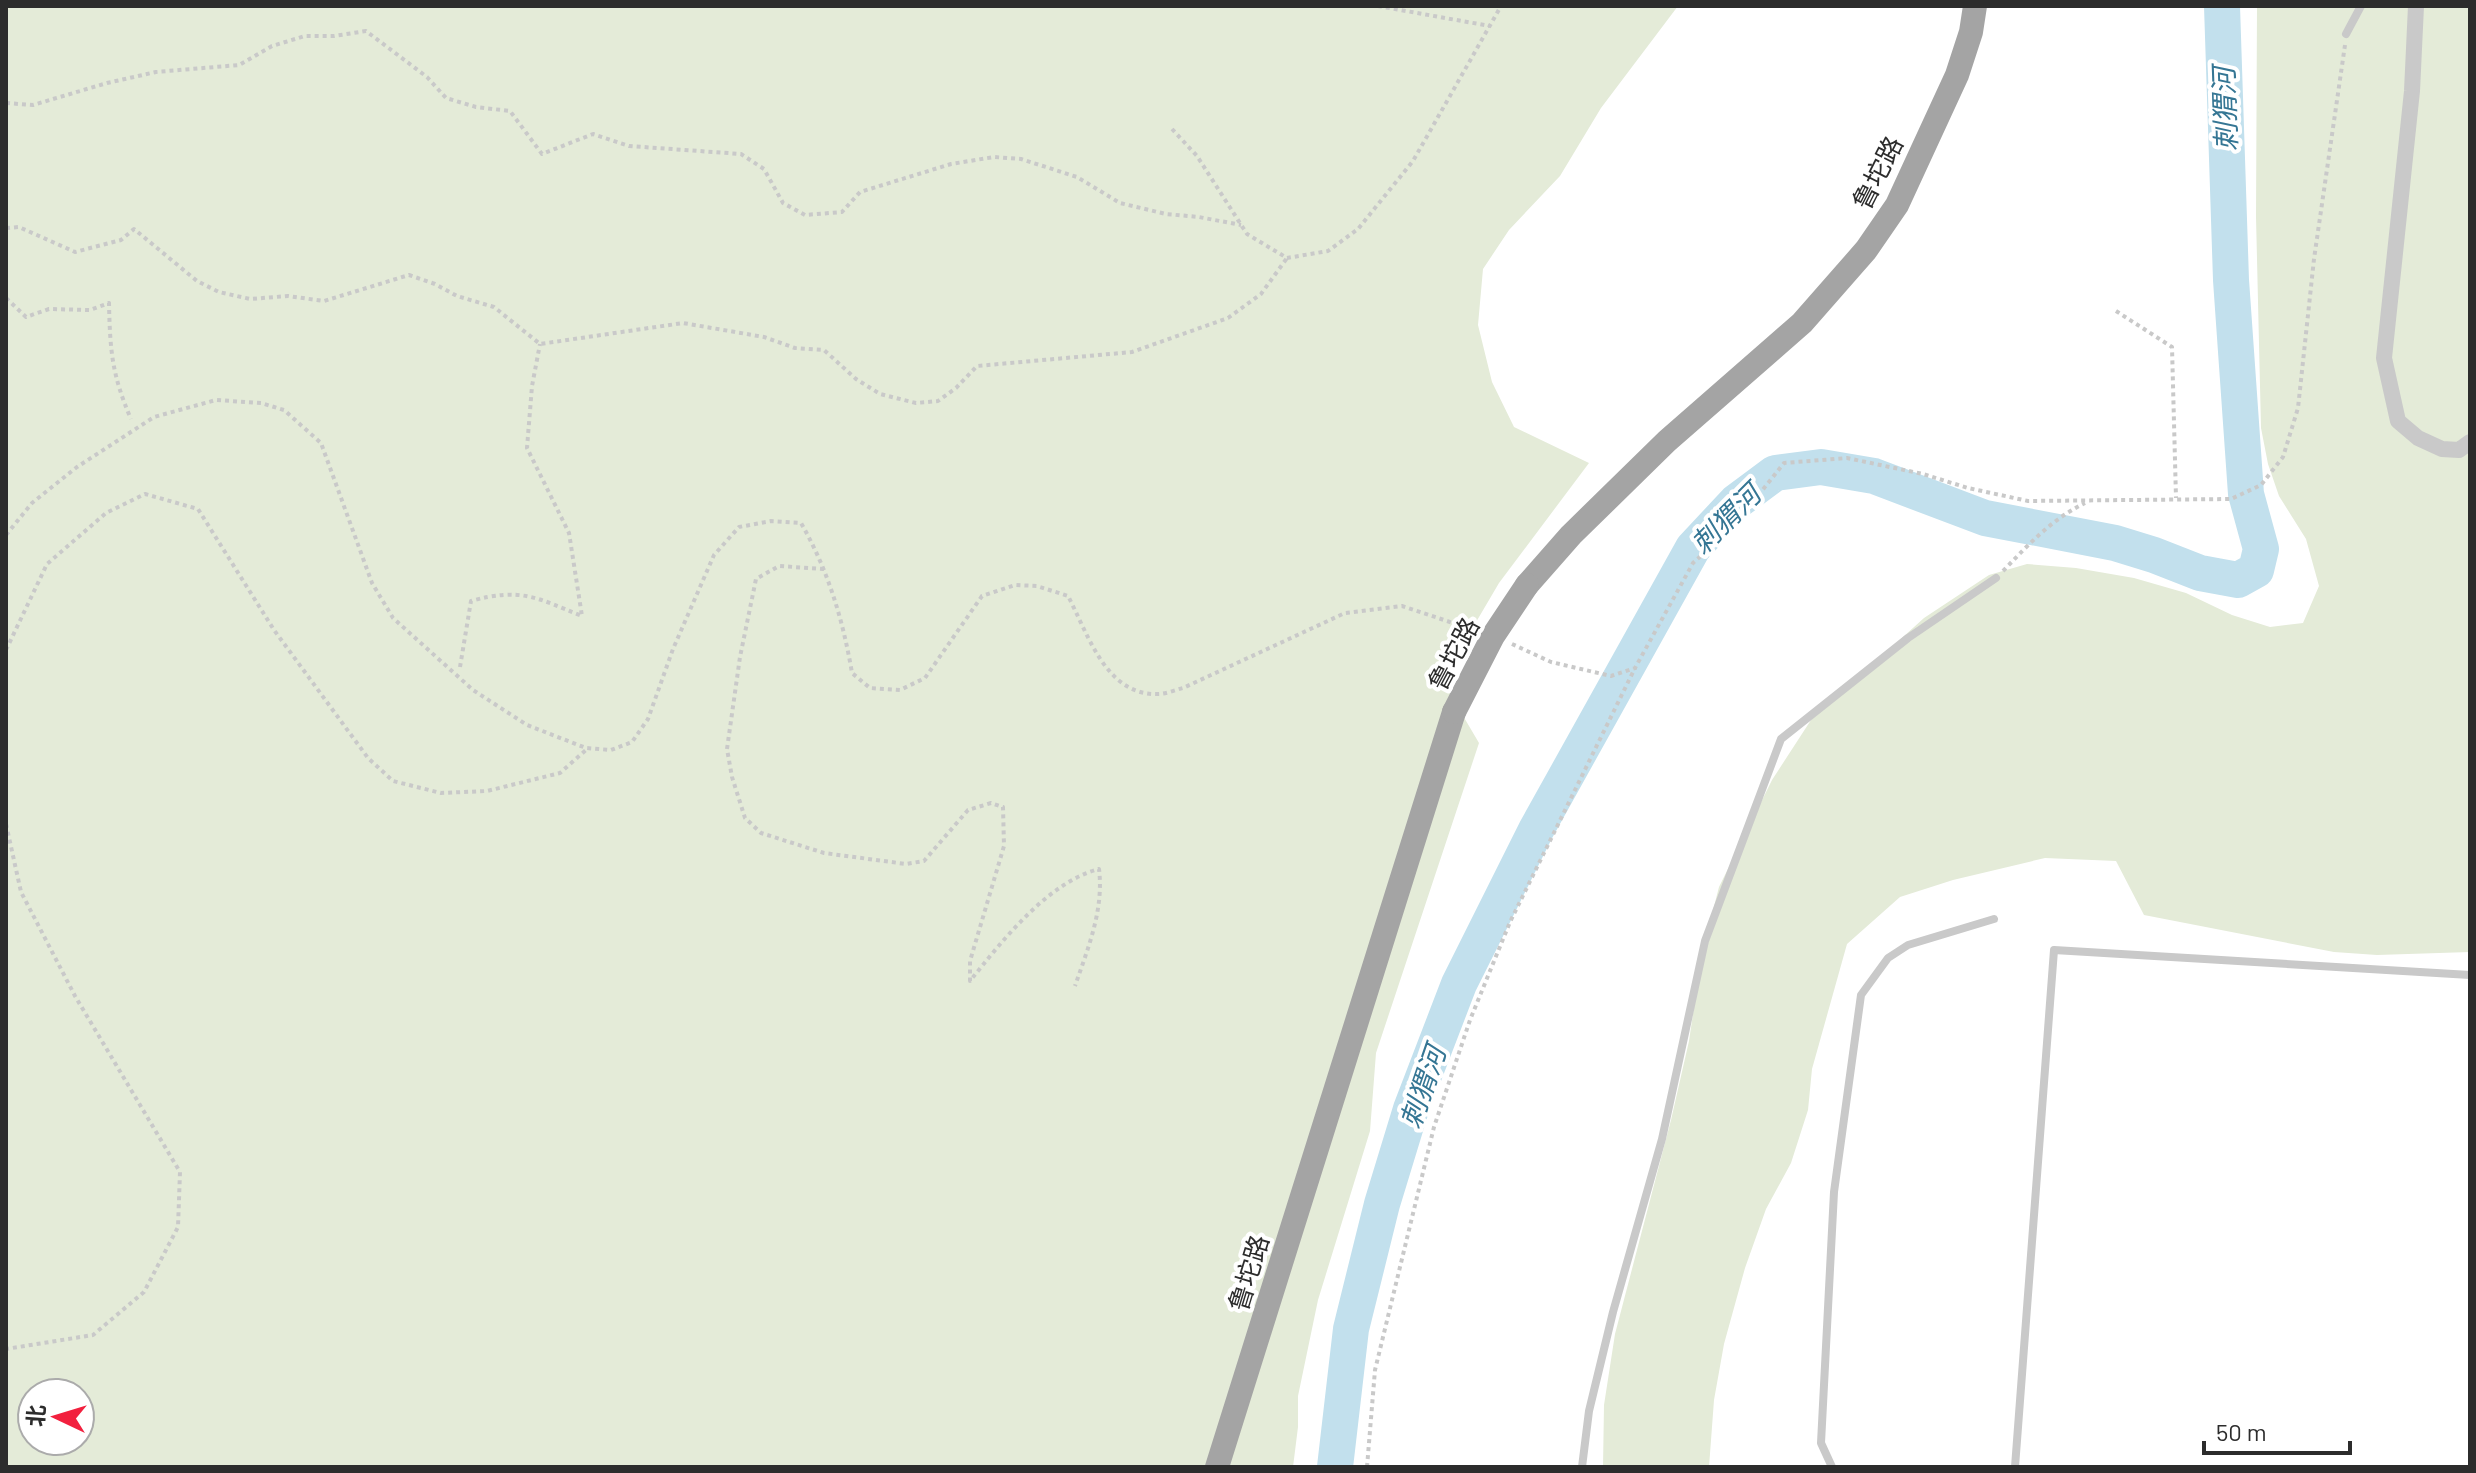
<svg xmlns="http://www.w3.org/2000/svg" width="2476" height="1473" font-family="Barlow,'Noto Sans SC',sans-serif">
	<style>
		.green { fill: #e4ebd8; fill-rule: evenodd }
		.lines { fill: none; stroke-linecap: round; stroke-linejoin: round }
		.river { stroke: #c2e0ed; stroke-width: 36 }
		.path { stroke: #c9c9c9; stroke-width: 4; stroke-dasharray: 4 4; stroke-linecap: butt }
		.lane { stroke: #c9c9c9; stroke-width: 8 }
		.street { stroke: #c9c9c9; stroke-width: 16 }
		.primary { stroke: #a4a4a4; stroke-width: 24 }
		.primary-bridge { stroke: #a4a4a4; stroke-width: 24 }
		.labels { text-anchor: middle; stroke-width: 8; stroke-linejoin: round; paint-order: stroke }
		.street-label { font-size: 26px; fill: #2c2c2c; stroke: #fff }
		.water-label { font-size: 28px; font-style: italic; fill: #357694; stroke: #fff }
	</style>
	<rect width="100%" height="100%" fill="#fff"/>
	<!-- green -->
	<g class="green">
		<path d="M6,6H1678L1601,108L1560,176L1509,230L1483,269L1478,325L1492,382L1514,427L1589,463L1499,583L1442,680L1479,743L1376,1053L1370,1131L1318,1300L1298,1396V1427L1293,1467H6ZM32,1393H80V1441H32Z"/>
		<polygon points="2257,6 2470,6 2470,952 2377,955 2334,952 2144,915 2116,861 2045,858 1953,880 1900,897 1847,944 1812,1069 1808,1110 1791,1163 1766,1209 1745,1268 1724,1344 1714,1400 1709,1467 1603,1467 1604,1405 1615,1334 1671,1120 1689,1041 1702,953 1719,887 1772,780 1811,720 1924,618 1989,575 2027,564 2076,568 2134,578 2186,593 2232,615 2270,627 2303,623 2319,586 2306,539 2279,496 2268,464 2261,428 2256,217"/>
	</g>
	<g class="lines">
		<!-- river -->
		<polyline class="river" points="1335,1467 1351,1329 1382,1204 1411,1109 1459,984 1536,830 1693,548 1736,502 1775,473 1821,467 1874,476 1985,518 2115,543 2154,555 2200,573 2238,580 2256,570 2261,549 2246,494 2231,280 2222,6"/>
		<!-- path -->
		<g class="path">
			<polyline points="1378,6 1490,26"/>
			<polyline points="6,103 33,105 107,83 156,72 239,65 272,46 305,36 334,36 366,31 427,77 446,98 476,107 510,111 542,154 593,134 629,146 741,154 764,169 783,203 805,215 842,212 860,192 951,164 994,157 1021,159 1077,177 1120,203 1166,214 1199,217 1241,225"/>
			<polyline points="1172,129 1197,156 1247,234 1287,258 1328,251 1358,229 1413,161 1501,6"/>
			<polyline points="6,228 19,227 75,252 121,240 134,229 197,281 219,292 250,299 288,296 324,301 409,275 435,284 457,296 494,307 540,344 683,323 764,337 795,348 824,350 856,379 880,394 916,403 938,401 956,388 977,366 1132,352 1228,318 1261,294 1287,258"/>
			<path d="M6,298L26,317L49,309L90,310L109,303C110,351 112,375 131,419"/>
			<polyline points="2116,311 2172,347 2176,498"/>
			<path d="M6,535L32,503L77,467L154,417L216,400L261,403L284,410L321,443L372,583L393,618L473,690L527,725L586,748L611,750L632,742L648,719L673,649L714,555L739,527L771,521L801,523C828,570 843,620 852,673L870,688L900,690L925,678L982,596L1015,585L1037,586L1068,596C1088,634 1106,696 1158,694C1166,694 1175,690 1183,688L1345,613L1402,606L1474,630"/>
			<path d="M824,569L779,566L756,579L740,657L727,749L732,777L745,818L761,833L824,853L906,864L924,861L968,810L991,803L1003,807L1004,846L970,961V981C1002,941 1048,882 1099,869C1104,910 1088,948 1075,986"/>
			<path d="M2003,571C2029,544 2052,519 2085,503"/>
			<polyline points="1512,644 1551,662 1611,676 1635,668 1693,563 1733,527 1784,463 1847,458 1923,474 1968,488 2028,501 2231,499 2261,485 2283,457 2298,408 2314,259 2345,45"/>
			<polyline points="6,650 47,564 106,513 145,494 198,509 274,630 368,758 393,781 441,793 487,791 560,773 587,749"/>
			<path d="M460,667L471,601C521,587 537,598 582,616L569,533L527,448L532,386L540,344"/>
			<polyline points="6,824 21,892 75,996 180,1172 178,1227 144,1292 93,1335 6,1349"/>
			<polyline points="1367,1467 1375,1370 1434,1127 1470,1020 1510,922 1635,668"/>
		</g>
		<!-- lane -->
		<g class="lane">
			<polyline points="2346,34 2361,6"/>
			<polyline points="1582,1467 1589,1411 1613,1312 1662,1139 1705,941 1781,739 1908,638 1996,578"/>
			<polyline points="1832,1467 1821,1443 1834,1192 1861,995 1888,958 1908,945 1994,919"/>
			<polyline points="2015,1467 2054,950 2470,975"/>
		</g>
		<!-- street -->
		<polyline class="street" points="2416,6 2412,91 2384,358 2398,421 2418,438 2442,449 2459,450 2470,442"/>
		<!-- primary -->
		<g class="primary">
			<polyline points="1527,585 1571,535 1667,441 1802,323 1866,250 1897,205 1957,75 1971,32 1975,6"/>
			<polyline points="1217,1467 1454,712"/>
		</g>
		<!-- primary-bridge -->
		<polyline class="primary-bridge" points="1454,712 1493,636 1527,585"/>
	</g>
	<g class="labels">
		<!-- street labels -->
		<g class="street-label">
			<text transform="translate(1878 173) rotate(-63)" y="9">鲁坨路</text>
			<text transform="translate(1454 654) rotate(-62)" y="9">鲁坨路</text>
			<text transform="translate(1249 1273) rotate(-73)" y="9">鲁坨路</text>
		</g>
		<!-- water labels -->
		<g class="water-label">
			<text transform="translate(2225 109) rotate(-92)" y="10">刺猬河</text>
			<text transform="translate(1726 519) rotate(-45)" y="10">刺猬河</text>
			<text transform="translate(1423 1087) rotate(-71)" y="10">刺猬河</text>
		</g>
	</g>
	<!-- border -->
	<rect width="2476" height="1473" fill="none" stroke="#2c2c2c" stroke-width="16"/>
	<!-- north arrow -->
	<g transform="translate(56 1417) rotate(274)"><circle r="38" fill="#ffffff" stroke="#ababab" stroke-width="2"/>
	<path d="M0-6L14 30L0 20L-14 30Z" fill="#f2203e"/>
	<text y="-12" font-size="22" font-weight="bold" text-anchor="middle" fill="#2c2c2c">北</text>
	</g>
	<!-- scale -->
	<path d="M2204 1441v12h146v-12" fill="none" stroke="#2c2c2c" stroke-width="4"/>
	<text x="2216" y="1441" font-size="24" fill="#2c2c2c" stroke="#ffffff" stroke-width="6" paint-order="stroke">50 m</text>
</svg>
